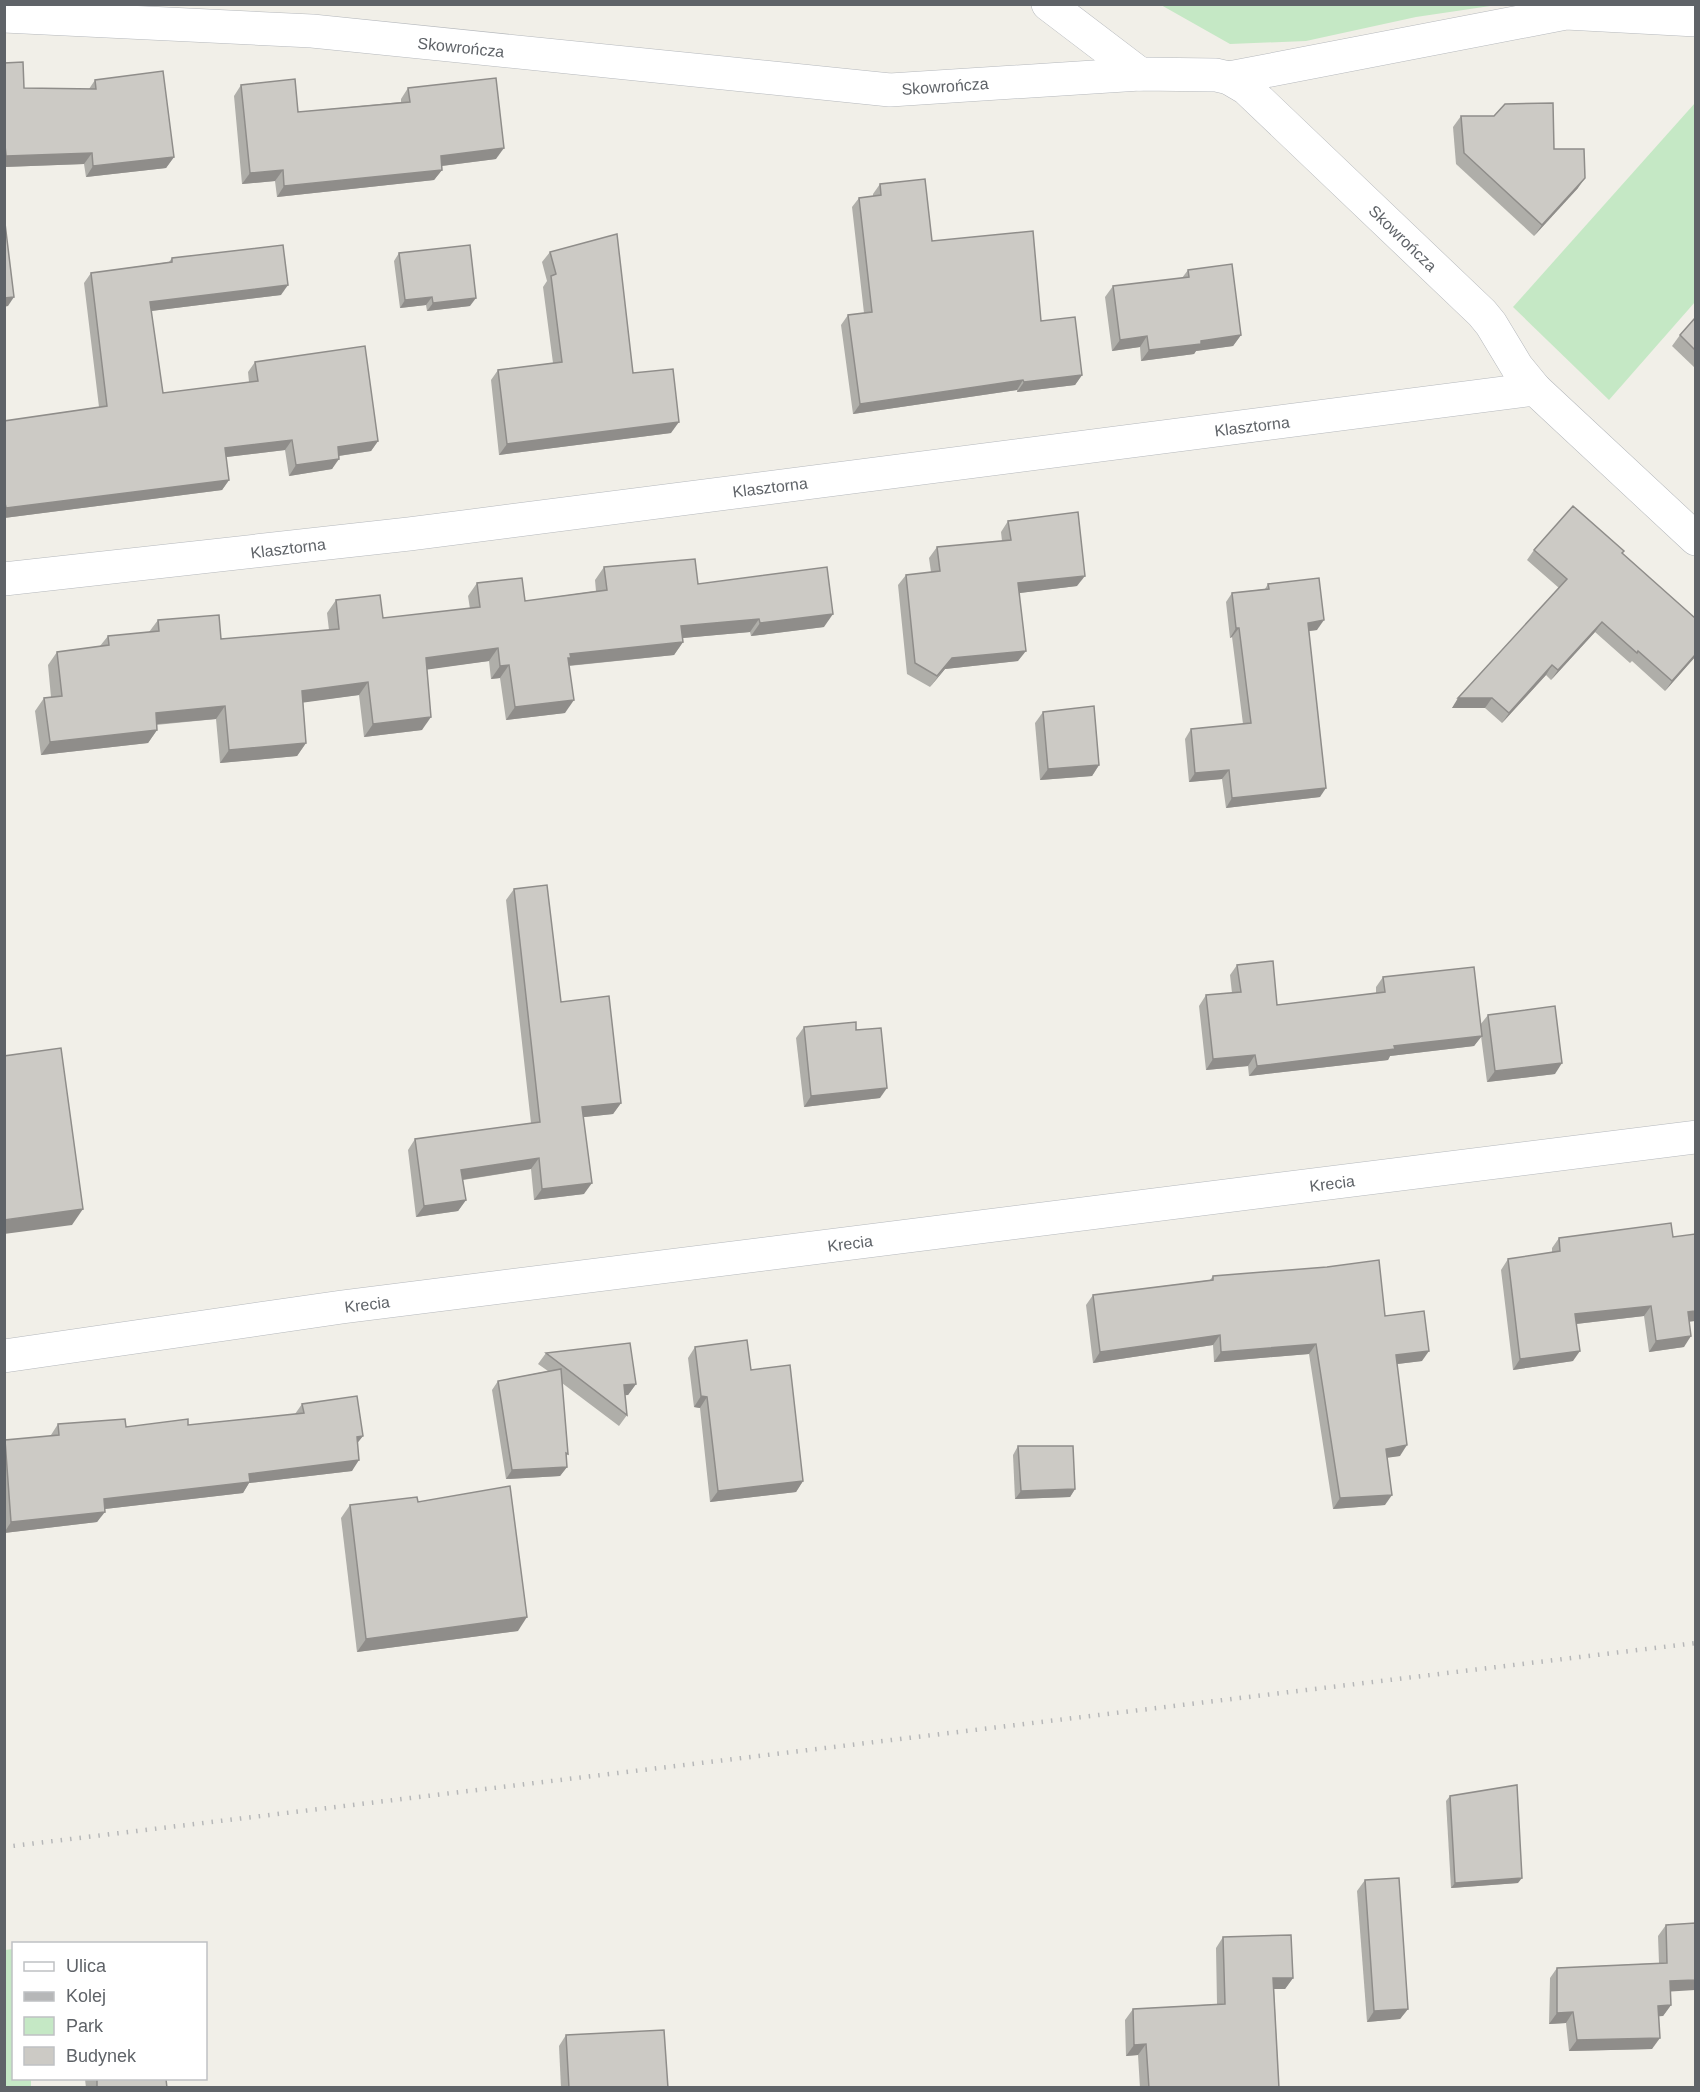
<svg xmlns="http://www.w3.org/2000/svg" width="1700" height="2092" font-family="Helvetica,sans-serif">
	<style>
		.green { fill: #c5e8c5 }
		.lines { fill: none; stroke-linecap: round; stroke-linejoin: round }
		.minor-casing { stroke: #b5b8bc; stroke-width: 34 }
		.minor { stroke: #fff; stroke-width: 33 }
		.rail { stroke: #b6b7b8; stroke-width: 4.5; stroke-dasharray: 1.5 8; stroke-linecap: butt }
		.wall { fill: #afaea9 }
		.shaded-wall { fill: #8f8d8a }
		.building { fill: #cccac5; stroke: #8f8d8a; stroke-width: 1.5 }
		.labels { text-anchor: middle; stroke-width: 4.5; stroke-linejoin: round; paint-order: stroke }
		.street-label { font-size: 16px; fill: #5f6368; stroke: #fff }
	</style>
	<rect width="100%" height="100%" fill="#f1efe8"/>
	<!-- green -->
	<g class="green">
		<polygon points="1161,5 1497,5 1416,17 1306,41 1230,44"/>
		<polygon points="1695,103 1695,302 1609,400 1513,307"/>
		<polygon points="13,1949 14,2078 31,2079 31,2087 5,2087 5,1950"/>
	</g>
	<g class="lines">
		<!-- minor casing -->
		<g class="minor-casing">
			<g id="minor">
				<polyline points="1048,4 1140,74"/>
				<polyline points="4,16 312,31 890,90 1140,74 1216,75 1229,78 1246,88 1482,313 1491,324 1517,367 1535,389 1696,539"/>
				<polyline points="1229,78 1566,13 1696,20"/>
				<polyline points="4,579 409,534 1535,389"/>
				<polyline points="4,1356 342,1307 1696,1137"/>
			</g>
		</g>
		<!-- minor -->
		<use href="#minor" class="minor"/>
		<!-- rail -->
		<polyline class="rail" points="4,1847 1696,1643"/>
	</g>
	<!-- wall -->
	<g class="wall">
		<polygon points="4,63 24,88 89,89 95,80 174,157 166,168 86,177 84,164 4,167"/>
		<polygon points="241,85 298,112 401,102 401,99 408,88 496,159 442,166 442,170 434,180 277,197 275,181 242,184 234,96"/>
		<polygon points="1461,116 1578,188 1534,236 1456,164 1453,127"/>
		<polygon points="880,184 932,241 1041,321 1082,375 1075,385 1017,392 1017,390 853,414 841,325 848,315 864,313 852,207 859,198 873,196 873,194"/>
		<polygon points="550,252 633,373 671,433 499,455 491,380 498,370 553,363 543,287 547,281 542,262"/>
		<polygon points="399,253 470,306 427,311 426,305 400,308 394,261"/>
		<polygon points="172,258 281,295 151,311 163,393 249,382 248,372 255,362 378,441 371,451 339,456 332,469 289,476 285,450 226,457 229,480 222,490 4,518 4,421 99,407 84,283 91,273 169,262"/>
		<polygon points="1188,270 1241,335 1233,346 1196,351 1194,354 1141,361 1140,347 1112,351 1105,297 1113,286 1182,278"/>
		<polygon points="1695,318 1695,368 1672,346 1680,335"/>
		<polygon points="1008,521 1077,586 1019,593 1018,661 945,669 930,687 907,674 898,585 906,575 931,572 929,558 937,547 1002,541 1001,532"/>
		<polygon points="1534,550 1623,554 1695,657 1665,691 1632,661 1630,663 1595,632 1551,680 1546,675 1502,723 1485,708 1452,708 1559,588 1527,560"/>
		<polygon points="604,567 698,584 824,627 751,636 750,632 682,638 683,642 674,655 569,666 565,713 506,720 500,678 491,679 489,661 427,669 422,730 364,737 359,695 303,702 306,743 297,756 220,763 216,719 156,725 157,730 148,743 41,755 35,711 44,698 51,697 48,665 57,652 100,646 108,636 149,632 158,620 221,639 329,630 327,613 336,600 383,618 470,609 468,596 477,583 525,601 596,591 595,580"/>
		<polygon points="1268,584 1317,630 1309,631 1320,797 1226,808 1222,779 1189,782 1185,739 1191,729 1243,724 1232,637 1230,638 1226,602 1232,593 1265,589"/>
		<polygon points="1043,712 1099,765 1092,776 1040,780 1035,723"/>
		<polygon points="514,889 561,1002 621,1103 613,1114 584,1117 584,1194 534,1200 531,1169 463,1180 466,1200 458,1211 416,1217 408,1150 415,1139 531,1123 506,900"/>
		<polygon points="1237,965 1277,1005 1376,993 1376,987 1383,977 1480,1025 1488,1015 1555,1074 1487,1082 1481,1036 1474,1046 1390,1056 1388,1060 1249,1076 1248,1066 1206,1070 1199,1006 1206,995 1232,993 1230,975"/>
		<polygon points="804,1027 856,1030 880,1098 804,1107 796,1038"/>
		<polygon points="1673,1237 1689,1321 1684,1347 1649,1352 1644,1316 1576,1324 1573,1361 1513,1370 1501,1270 1508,1259 1552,1253 1552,1248 1559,1238"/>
		<polygon points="1213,1276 1385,1316 1422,1361 1397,1364 1400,1456 1387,1457 1385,1505 1333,1509 1309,1354 1214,1362 1213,1345 1093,1363 1086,1305 1093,1295 1210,1280"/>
		<polygon points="695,1347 751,1370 803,1481 796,1492 710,1502 700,1408 694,1407 688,1358"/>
		<polygon points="546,1353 636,1384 628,1395 625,1395 627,1415 619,1426 562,1383 568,1454 566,1456 567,1467 560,1476 506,1479 492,1390 498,1381 548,1371 538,1364"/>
		<polygon points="302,1404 363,1436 357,1443 352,1471 249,1483 243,1493 105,1509 97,1522 4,1533 5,1440 51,1436 51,1435 58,1424 126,1427 188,1425 295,1414"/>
		<polygon points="1018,1446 1075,1489 1070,1497 1015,1499 1013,1455"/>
		<polygon points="418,1502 518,1631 357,1652 341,1518 350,1505"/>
		<polygon points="1450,1796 1518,1883 1451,1888 1446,1801"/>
		<polygon points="1365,1880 1408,2009 1400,2019 1367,2022 1357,1891"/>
		<polygon points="1666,1925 1671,2005 1663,2016 1659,2016 1652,2049 1569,2051 1566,2023 1549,2024 1550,1978 1557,1968 1659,1963 1658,1936"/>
		<polygon points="1223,1937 1293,1978 1285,1989 1274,1989 1279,2088 1140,2088 1138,2055 1126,2056 1125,2020 1133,2009 1217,2004 1216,1948"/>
		<polygon points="566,2035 668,2088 561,2088 559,2046"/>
		<polygon points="85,2079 166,2079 167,2088 86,2088"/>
	</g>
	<!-- shaded-wall -->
	<g class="shaded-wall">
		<polygon points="504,148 496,159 433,167 441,156"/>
		<polygon points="92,153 84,164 4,167 4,158 6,156"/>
		<polygon points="174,157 166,168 86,177 93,166"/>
		<polygon points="283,170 275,181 242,184 250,173"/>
		<polygon points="442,170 434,180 277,197 284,186"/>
		<polygon points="1585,178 1578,188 1534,236 1542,225"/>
		<polygon points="288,285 281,295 143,312 150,302"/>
		<polygon points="14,297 8,306 4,307 4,298"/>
		<polygon points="432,297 426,305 400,308 405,300"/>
		<polygon points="476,298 470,306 427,311 433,303"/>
		<polygon points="1241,335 1233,346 1196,351 1194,354 1141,361 1149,350 1201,341"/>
		<polygon points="1147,336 1140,347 1112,351 1120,340"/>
		<polygon points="1082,375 1075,385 1017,392 1024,382"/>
		<polygon points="1023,380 1017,390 853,414 860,404"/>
		<polygon points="679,422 671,433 499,455 507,444"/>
		<polygon points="292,440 285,450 218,458 225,448"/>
		<polygon points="378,441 371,451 331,457 338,447"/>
		<polygon points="339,459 332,469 289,476 296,465"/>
		<polygon points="229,480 222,490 4,518 4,510 6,508"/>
		<polygon points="1085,576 1077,586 1011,594 1018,583"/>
		<polygon points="833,614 824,627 751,636 760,623"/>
		<polygon points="759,619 750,632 672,639 681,626"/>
		<polygon points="1324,620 1317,630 1301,632 1308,623"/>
		<polygon points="1602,622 1595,632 1551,680 1558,670"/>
		<polygon points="1236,628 1239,628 1232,637 1230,638"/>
		<polygon points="683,642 674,655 565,666 570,654"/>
		<polygon points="498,648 489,661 417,671 426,658"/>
		<polygon points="1026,651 1018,661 945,669 930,687 952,658"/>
		<polygon points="1695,655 1695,657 1665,691 1672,681"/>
		<polygon points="509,665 500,678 491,679 500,666"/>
		<polygon points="1552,665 1546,675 1502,723 1509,713"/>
		<polygon points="368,682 359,695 293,704 302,691"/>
		<polygon points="1458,698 1492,698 1485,708 1452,708"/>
		<polygon points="574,700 565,713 506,720 515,707"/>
		<polygon points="225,706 216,719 147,725 156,713"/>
		<polygon points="431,717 422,730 364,737 373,724"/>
		<polygon points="157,730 148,743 41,755 50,742"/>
		<polygon points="306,743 297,756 220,763 229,750"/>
		<polygon points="1099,765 1092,776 1040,780 1048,769"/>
		<polygon points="1229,770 1222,779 1189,782 1195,773"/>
		<polygon points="1326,788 1320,797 1226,808 1232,798"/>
		<polygon points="1482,1036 1474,1046 1390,1056 1388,1060 1249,1076 1257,1066 1394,1046"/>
		<polygon points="1255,1055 1248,1066 1206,1070 1213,1059"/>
		<polygon points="1562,1063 1555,1074 1487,1082 1495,1071"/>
		<polygon points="887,1088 880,1098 804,1107 811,1096"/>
		<polygon points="621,1103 613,1114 575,1118 582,1107"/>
		<polygon points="539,1158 531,1169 454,1181 461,1170"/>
		<polygon points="592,1183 584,1194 534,1200 542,1189"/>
		<polygon points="466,1200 458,1211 416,1217 424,1206"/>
		<polygon points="83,1209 72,1225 4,1234 4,1220"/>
		<polygon points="1651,1306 1644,1316 1567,1325 1575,1314"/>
		<polygon points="1695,1311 1695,1321 1681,1323 1688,1312"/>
		<polygon points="1220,1335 1213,1345 1093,1363 1100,1352"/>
		<polygon points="1691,1336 1684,1347 1649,1352 1656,1341"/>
		<polygon points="1316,1344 1309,1354 1214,1362 1221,1352"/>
		<polygon points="1429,1351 1422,1361 1389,1365 1396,1355"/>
		<polygon points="1580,1351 1573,1361 1513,1370 1520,1359"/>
		<polygon points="636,1384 628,1395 616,1396 624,1385"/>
		<polygon points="701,1396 707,1397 700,1408 694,1407"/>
		<polygon points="363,1436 355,1446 357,1437"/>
		<polygon points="1407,1445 1400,1456 1379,1459 1386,1449"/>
		<polygon points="359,1460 352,1471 249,1483 243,1493 96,1510 104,1499 249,1474"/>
		<polygon points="567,1467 560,1476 506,1479 512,1470"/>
		<polygon points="803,1481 796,1492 710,1502 718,1491"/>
		<polygon points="1075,1489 1070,1497 1015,1499 1021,1491"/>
		<polygon points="1392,1495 1385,1505 1333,1509 1340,1498"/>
		<polygon points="105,1512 97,1522 4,1533 11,1522"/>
		<polygon points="527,1617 518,1631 357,1652 366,1639"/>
		<polygon points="1522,1878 1518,1883 1451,1888 1455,1883"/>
		<polygon points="1273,1978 1293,1978 1285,1989 1266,1989"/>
		<polygon points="1695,1980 1695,1990 1663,1992 1670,1981"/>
		<polygon points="1671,2005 1663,2016 1650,2017 1658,2006"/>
		<polygon points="1408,2009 1400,2019 1367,2022 1374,2011"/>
		<polygon points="1573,2012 1566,2023 1549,2024 1557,2013"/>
		<polygon points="1660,2038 1652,2049 1569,2051 1577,2040"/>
		<polygon points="1146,2044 1138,2055 1126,2056 1134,2045"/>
	</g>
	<!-- building -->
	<g class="building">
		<polygon points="23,62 24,88 96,89 95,80 163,71 174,157 93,166 92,153 6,156 4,134 4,63"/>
		<polygon points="496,78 504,148 441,156 442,170 284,186 283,170 250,173 241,85 295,79 298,112 410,102 408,88"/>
		<polygon points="1553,103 1554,149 1584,149 1585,178 1542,225 1464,153 1461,116 1494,116 1505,104"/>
		<polygon points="925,179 932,241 1033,231 1041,321 1075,317 1082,375 1024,382 1023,380 860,404 848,315 872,312 859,198 881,195 880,184"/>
		<polygon points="4,215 14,297 4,298"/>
		<polygon points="617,234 633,373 673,369 679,422 507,444 498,370 562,362 551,276 556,274 550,252"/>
		<polygon points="283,245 288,285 150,302 163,393 258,381 255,362 365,346 378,441 338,447 339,459 296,465 292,440 225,448 229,480 6,508 4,498 4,421 107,406 91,273 172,262 172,258"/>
		<polygon points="470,245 476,298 433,303 432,297 405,300 399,253"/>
		<polygon points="1232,264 1241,335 1201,341 1201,344 1149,350 1147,336 1120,340 1113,286 1189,277 1188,270"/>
		<polygon points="1695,318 1695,350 1680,335"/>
		<polygon points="1573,506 1624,551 1622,553 1695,618 1695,655 1672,681 1638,651 1637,653 1602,622 1558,670 1552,665 1509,713 1492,698 1458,698 1567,579 1534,550"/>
		<polygon points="1078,512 1085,576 1018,583 1026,651 952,658 937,676 915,663 906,575 940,571 937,547 1011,540 1008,521"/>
		<polygon points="695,559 698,584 827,567 833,614 760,623 759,619 681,626 683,642 570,654 571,658 568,658 574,700 515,707 509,665 500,666 498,648 426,658 431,717 373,724 368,682 302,691 306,743 229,750 225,706 156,713 157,730 50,742 44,698 62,696 57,652 109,645 108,636 159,631 158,620 219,615 221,639 339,629 336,600 380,595 383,618 480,607 477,583 522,578 525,601 607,590 604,567"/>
		<polygon points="1319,578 1324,620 1308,623 1326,788 1232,798 1229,770 1195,773 1191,729 1251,723 1239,628 1236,628 1232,593 1269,589 1268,584"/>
		<polygon points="1094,706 1099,765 1048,769 1043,712"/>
		<polygon points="547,885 561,1002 609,996 621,1103 582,1107 592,1183 542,1189 539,1158 461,1170 466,1200 424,1206 415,1139 540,1122 514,889"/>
		<polygon points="1273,961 1277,1005 1385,992 1383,977 1474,967 1482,1036 1394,1046 1395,1049 1257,1066 1255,1055 1213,1059 1206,995 1241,992 1237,965"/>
		<polygon points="1555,1006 1562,1063 1495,1071 1488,1015"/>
		<polygon points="856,1022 856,1030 881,1028 887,1088 811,1096 804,1027"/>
		<polygon points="61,1048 83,1209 4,1220 4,1056"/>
		<polygon points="1671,1223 1673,1237 1695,1234 1695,1311 1688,1312 1691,1336 1656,1341 1651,1306 1575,1314 1580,1351 1520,1359 1508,1259 1560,1251 1559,1238"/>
		<polygon points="1379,1260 1385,1316 1424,1311 1429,1351 1396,1355 1407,1445 1386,1449 1392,1495 1340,1498 1316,1344 1221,1352 1220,1335 1100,1352 1093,1295 1213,1280 1213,1276 1327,1267"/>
		<polygon points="747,1340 751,1370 790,1365 803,1481 718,1491 707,1397 701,1396 695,1347"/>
		<polygon points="630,1343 636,1384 624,1385 627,1415 546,1353"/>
		<polygon points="561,1369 568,1454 566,1453 567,1467 512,1470 498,1381"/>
		<polygon points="357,1396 363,1436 357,1437 359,1460 249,1474 250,1482 104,1499 105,1512 11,1522 5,1440 59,1435 58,1424 125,1419 126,1427 188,1419 188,1425 304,1413 302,1404"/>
		<polygon points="1018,1446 1073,1446 1075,1489 1021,1491"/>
		<polygon points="510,1486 527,1617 366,1639 350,1505 417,1497 418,1502"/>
		<polygon points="1517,1785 1522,1878 1455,1883 1450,1796"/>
		<polygon points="1399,1878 1408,2009 1374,2011 1365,1880"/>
		<polygon points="1695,1923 1695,1980 1670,1981 1671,2005 1658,2006 1660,2038 1577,2040 1573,2012 1557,2013 1557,1968 1667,1963 1666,1925"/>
		<polygon points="1291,1935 1293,1978 1273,1978 1279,2088 1149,2088 1146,2044 1134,2045 1133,2009 1225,2004 1223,1937"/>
		<polygon points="664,2030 668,2088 569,2088 566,2035"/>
		<polygon points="97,2079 166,2079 167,2088 97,2088"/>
	</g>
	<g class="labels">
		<!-- street labels -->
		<g class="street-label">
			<text transform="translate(461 47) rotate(6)" y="6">Skowrończa</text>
			<text transform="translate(945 86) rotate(-4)" y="6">Skowrończa</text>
			<text transform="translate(1403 238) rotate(44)" y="6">Skowrończa</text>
			<text transform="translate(1252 426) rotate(-7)" y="6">Klasztorna</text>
			<text transform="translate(770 487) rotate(-7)" y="6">Klasztorna</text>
			<text transform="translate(288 548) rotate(-7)" y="6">Klasztorna</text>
			<text transform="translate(1332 1183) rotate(-7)" y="6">Krecia</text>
			<text transform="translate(850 1243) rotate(-7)" y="6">Krecia</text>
			<text transform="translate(367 1304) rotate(-7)" y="6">Krecia</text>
		</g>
	</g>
	<!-- border -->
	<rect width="1700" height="2092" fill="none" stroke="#5f6368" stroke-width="12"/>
	<!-- legend -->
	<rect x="12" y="1942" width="195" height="138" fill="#ffffff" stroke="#bfc1c3" stroke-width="1.5"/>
	<rect x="24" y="1962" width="30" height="9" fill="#ffffff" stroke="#bfc1c3" stroke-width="1.5"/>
	<text x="66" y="1972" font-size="18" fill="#5f6368">Ulica</text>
	<rect x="24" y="1992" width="30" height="9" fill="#b6b7b8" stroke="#bfc1c3" stroke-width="1.5"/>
	<text x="66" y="2002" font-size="18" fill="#5f6368">Kolej</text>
	<rect x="24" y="2017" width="30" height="18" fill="#c5e8c5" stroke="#bfc1c3" stroke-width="1.5"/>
	<text x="66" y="2032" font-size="18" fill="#5f6368">Park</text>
	<rect x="24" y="2047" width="30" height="18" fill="#cccac5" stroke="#bfc1c3" stroke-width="1.5"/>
	<text x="66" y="2062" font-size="18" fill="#5f6368">Budynek</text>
</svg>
